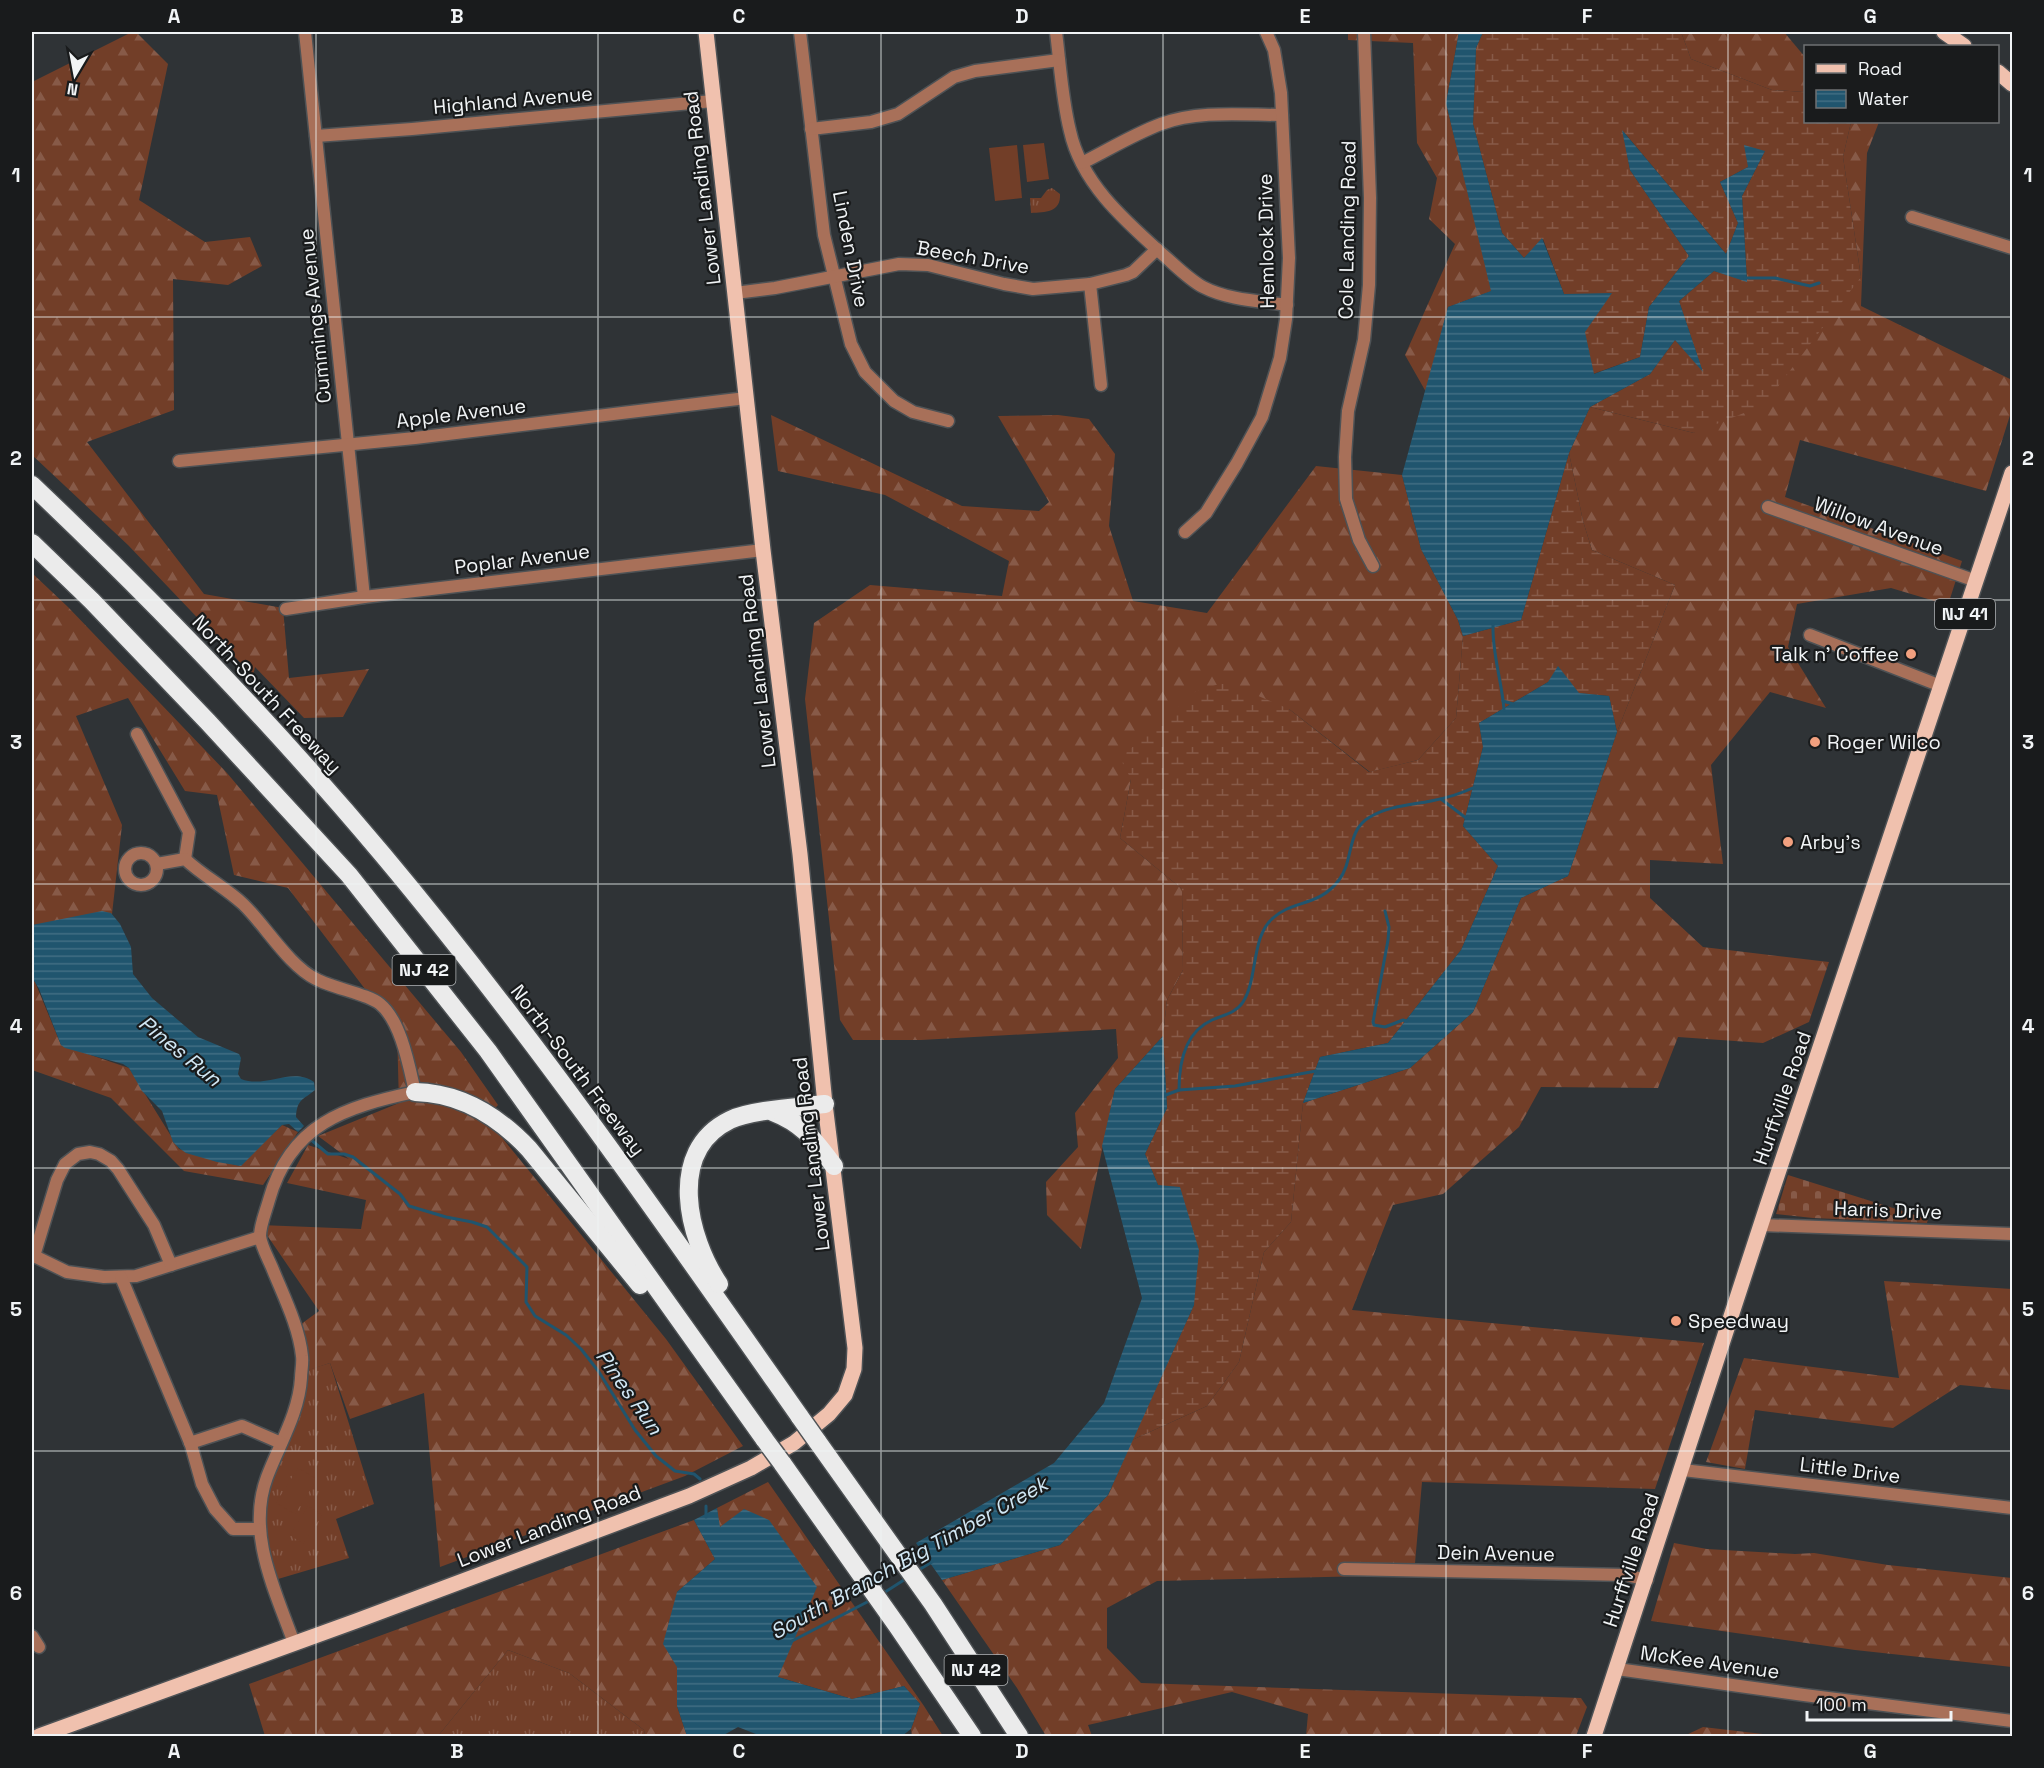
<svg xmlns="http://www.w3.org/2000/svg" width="2044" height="1768" font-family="'Space Grotesk',sans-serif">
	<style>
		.grass { fill: url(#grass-tufts) }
		.forest { fill: url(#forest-firs) }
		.wetland { fill: url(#wetland-marsh) }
		.cemetery { fill: url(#cemetery-stones) }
		.pitch { fill: #723e28 }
		.water { fill: url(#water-rules) }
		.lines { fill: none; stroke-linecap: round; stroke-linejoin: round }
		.stream { stroke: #20556e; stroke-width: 3 }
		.minor-casing { stroke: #4e5255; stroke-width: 15 }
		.major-casing { stroke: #4e5255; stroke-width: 18 }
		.highway-casing { stroke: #4e5255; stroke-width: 21 }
		.minor { stroke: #a87059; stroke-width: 12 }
		.major { stroke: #f0c1ae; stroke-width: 15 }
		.highway { stroke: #ebebeb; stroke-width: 18 }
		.highway-bridge-casing { stroke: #4e5255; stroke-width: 21; stroke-linecap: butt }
		.highway-bridge { stroke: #ebebeb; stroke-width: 18 }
		.grid { fill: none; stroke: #f1f4f6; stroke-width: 1.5; stroke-opacity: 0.55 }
		.poi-dot { fill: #f2a07f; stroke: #191b1c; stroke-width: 2 }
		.labels { text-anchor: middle; stroke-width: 4.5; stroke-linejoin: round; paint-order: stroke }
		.shield { fill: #191b1c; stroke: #b0b3b5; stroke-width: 1.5 }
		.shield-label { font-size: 18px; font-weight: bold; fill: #f1f4f6 }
		.street-label { font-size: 20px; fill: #f1f4f6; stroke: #191b1c }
		.poi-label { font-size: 20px; fill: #f1f4f6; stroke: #191b1c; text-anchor: start }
		.water-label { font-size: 21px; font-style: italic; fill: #d1e7f4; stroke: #191b1c }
		.neatline { fill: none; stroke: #f1f4f6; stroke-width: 2 }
		.grid-label { font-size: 20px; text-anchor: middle; font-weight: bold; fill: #f1f4f6 }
	</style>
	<defs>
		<pattern id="grass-tufts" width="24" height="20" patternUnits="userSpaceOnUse" patternTransform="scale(1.5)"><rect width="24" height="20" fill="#723e28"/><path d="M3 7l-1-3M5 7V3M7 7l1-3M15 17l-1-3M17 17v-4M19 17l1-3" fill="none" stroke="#875a48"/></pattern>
		<pattern id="forest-firs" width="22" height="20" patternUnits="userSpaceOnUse" patternTransform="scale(1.5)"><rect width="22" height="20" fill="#723e28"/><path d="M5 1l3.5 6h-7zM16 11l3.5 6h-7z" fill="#875a48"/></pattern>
		<pattern id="wetland-marsh" width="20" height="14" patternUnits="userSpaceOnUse" patternTransform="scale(1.5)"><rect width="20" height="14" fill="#723e28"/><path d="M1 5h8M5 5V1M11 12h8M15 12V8" fill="none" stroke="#875a48"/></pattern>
		<pattern id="cemetery-stones" width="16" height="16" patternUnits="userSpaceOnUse" patternTransform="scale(1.5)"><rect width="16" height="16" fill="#723e28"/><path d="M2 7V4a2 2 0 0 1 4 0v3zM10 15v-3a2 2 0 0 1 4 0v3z" fill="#875a48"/></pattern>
		<pattern id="water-rules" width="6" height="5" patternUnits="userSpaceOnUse" patternTransform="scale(1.5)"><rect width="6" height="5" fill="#20556e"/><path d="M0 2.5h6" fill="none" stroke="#416e83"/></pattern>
	</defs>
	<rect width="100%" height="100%" fill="#2f3336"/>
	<!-- grass -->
	<g class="grass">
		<path d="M1052,188L1060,194C1061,213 1045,212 1031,213L1030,198H1041L1047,190Z"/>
		<polygon points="330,1363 374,1504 336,1519 349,1558 278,1579 271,1577 259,1529 301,1372"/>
		<polygon points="508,1650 569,1673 644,1730 645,1736 438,1736"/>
	</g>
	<!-- forest -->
	<g class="forest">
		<polygon points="132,32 136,32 168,64 139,200 205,242 250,237 262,266 228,285 173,279 174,410 87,442 204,594 283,608 289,678 369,669 343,717 304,718 255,667 253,676 128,545 32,455 32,82"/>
		<polygon points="1348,32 1459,32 1446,103 1492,291 1448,307 1426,392 1405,355 1455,244 1429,219 1437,178 1417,143 1413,43 1348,40"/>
		<polygon points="1681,32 1784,32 1805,57 1805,92 1772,90 1691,59"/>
		<polygon points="1851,122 1879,122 1867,153 1861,306 2012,380 2012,409 1986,491 1800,440 1785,497 1962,561 1948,605 1891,588 1797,604 1788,647 1826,708 1770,692 1711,765 1723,864 1650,860 1650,898 1703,947 1829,962 1809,1022 1763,1043 1678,1037 1658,1088 1541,1087 1519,1127 1443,1194 1393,1205 1352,1310 1704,1343 1655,1489 1422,1482 1414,1575 1157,1581 1107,1608 1107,1648 1141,1683 1581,1698 1587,1707 1576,1736 1306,1736 1308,1714 1232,1692 1088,1725 1092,1736 1046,1736 1017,1688 942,1580 1060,1545 1108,1495 1132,1440 1207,1406 1239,1362 1264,1252 1291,1222 1303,1103 1410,1068 1473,1012 1521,898 1568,876 1617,732 1675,585 1592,550 1583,521 1569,453 1590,407 1694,433 1861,277 1843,157"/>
		<polygon points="771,415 962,506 1039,511 1049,502 998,416 1058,415 1089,419 1115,454 1109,526 1133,601 1207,613 1316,466 1402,475 1421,549 1458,620 1463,636 1456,718 1418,760 1370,772 1289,709 1131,779 1120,838 1182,889 1183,970 1167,1000 1163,1036 1115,1089 1081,1249 1047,1215 1046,1182 1078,1147 1075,1113 1118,1058 1116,1029 921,1040 853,1040 840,1020 805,699 814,623 870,585 1002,596 1009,561 885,495 778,471"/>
		<polygon points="32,573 68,607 227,773 461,1052 498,1105 486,1118 666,1339 743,1446 685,1476 440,1567 424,1393 350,1419 330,1363 300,1373 297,1327 319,1311 260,1225 361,1229 366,1200 287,1183 308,1145 349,1159 318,1136 399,1103 397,1031 288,888 234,875 217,795 185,791 128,698 76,716 122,825 112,914 32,932"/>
		<polygon points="32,979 35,982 61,1045 129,1068 179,1149 239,1166 282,1125 298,1132 263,1185 184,1171 111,1098 32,1070"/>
		<polygon points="1884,1281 2012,1289 2012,1390 1960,1385 1893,1428 1755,1410 1745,1469 1706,1462 1744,1358 1899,1378"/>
		<polygon points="768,1482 924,1706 943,1736 912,1736 911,1729 920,1704 904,1686 852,1699 778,1677 719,1528 717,1508"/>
		<polygon points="694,1520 715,1559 677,1592 677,1706 687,1736 645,1736 644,1730 569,1673 508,1650 438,1736 265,1736 249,1684"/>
		<polygon points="1674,1543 1707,1549 1795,1554 1814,1553 1888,1565 2012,1578 2012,1667 1855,1650 1651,1621"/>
		<polygon points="1703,1727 1781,1736 1684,1736"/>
	</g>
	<!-- wetland -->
	<g class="wetland">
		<polygon points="1483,32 1681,32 1691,59 1772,90 1805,92 1806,122 1851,122 1843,157 1861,277 1764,405 1694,433 1590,407 1650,374 1675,340 1702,370 1679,301 1714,271 1747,281 1742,196 1765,151 1748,167 1720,182 1738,223 1726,254 1623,131 1630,170 1689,256 1649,307 1640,357 1593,374 1584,332 1564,294 1543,239 1524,258 1502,233 1473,124 1476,48"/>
		<polygon points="1569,453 1583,521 1592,550 1675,585 1617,732 1609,696 1579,693 1548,682 1479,723 1483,747 1463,826 1498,866 1461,950 1388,1043 1320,1057 1303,1103 1291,1222 1264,1252 1239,1362 1207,1406 1132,1440 1194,1305 1158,1185 1145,1154 1167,1108 1163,1036 1167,1000 1183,970 1182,889 1120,838 1131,779 1120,758 1195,692 1225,682 1289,709 1369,772 1418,760 1456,718 1463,636 1521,620"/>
	</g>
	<!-- cemetery -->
	<polygon class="cemetery" points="1788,1175 1928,1219 1927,1223 1813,1218 1776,1214"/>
	<!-- pitch -->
	<g class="pitch">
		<polygon points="1044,143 1049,179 1027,182 1023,145"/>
		<polygon points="1017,145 1022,198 995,201 989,148"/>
		<polygon points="298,1468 317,1479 295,1514 276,1503"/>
		<polygon points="308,1506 322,1515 303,1544 290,1535"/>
	</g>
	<!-- water -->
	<g class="water">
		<polygon points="1459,32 1483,32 1476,48 1473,124 1502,233 1524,258 1542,238 1564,294 1612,293 1585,332 1594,374 1640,357 1649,307 1689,256 1630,170 1622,130 1726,254 1738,223 1720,182 1748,167 1744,145 1765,151 1742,196 1747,282 1714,271 1679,301 1703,372 1675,340 1650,374 1590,407 1569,453 1521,620 1463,636 1458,620 1421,549 1402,475 1448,307 1491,291 1446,103"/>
		<polygon points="1558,666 1579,693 1609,696 1617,732 1568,876 1521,898 1473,1012 1410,1068 1303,1103 1320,1057 1388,1043 1461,950 1498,866 1463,826 1483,747 1479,723 1548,682"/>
		<path d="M102,911L111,913L120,924L131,947L133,974L152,998L198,1037L239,1054L241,1058L238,1074L241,1079C266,1089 292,1066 314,1082L315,1090C303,1100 297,1099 296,1117L304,1126L298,1132L289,1124L282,1125L241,1166L217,1162L186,1153L179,1148L173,1142L162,1111L142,1091L129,1068L123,1064L65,1048L61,1045L39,989L32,977V925Z"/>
		<polygon points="1163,1036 1167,1108 1145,1154 1158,1185 1180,1187 1199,1250 1194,1305 1108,1495 1060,1545 942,1580 916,1543 1054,1463 1104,1403 1142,1298 1102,1146 1115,1089"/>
		<polygon points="717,1508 720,1527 744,1509 769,1520 817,1587 778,1677 852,1699 904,1686 920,1704 911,1729 902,1736 761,1736 738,1727 722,1736 687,1736 677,1706 677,1667 663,1644 677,1592 715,1559 694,1520"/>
	</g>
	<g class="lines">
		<!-- stream -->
		<g class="stream">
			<polyline points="1745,278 1775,278 1810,286 1819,283"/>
			<path d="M1493,625C1492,654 1502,681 1504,710"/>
			<polyline points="1503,701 1513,704"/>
			<polyline points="1441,799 1466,818"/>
			<polyline points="1385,911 1389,927 1388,940 1373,1022 1374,1025 1385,1027 1403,1020 1407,1021"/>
			<path d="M1179,1090C1179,1063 1185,1032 1212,1020C1223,1015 1236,1013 1243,1002C1258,979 1251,936 1273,918C1292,900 1319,907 1339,880C1354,861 1346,830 1370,817C1388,806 1411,805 1431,801C1447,798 1460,794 1475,787"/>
			<polyline points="1163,1096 1179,1090 1235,1086 1316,1071"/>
			<polyline points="310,1139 328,1154 344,1154 353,1157 400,1194 409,1206 446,1217 472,1222 487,1227 527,1267 526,1302 535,1316 566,1335 581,1349 599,1372 635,1430 656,1456 675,1471 694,1474 700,1479"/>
			<polyline points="706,1517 706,1506"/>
			<polyline points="917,1571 932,1562"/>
			<polyline points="882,1594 907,1578"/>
			<polyline points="792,1641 871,1600"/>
		</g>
		<!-- minor casing -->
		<g class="minor-casing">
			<g id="minor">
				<polyline points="305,32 364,597"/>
				<polyline points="800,32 824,235 851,344 865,372 894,401 913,412 948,421"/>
				<path d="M1056,32C1060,64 1062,99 1070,131C1081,182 1123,219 1161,253C1174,264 1188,279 1203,287C1228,300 1260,301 1287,305"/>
				<polyline points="1364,32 1370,198 1369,285 1364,340 1348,411 1345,457 1346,499 1359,540 1373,566"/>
				<polyline points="811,129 871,122 898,114 954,77 975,71 1059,60"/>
				<polyline points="316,136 412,129 713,101"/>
				<path d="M1082,163C1108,150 1134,134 1161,124C1199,110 1243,115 1282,115"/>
				<polyline points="1912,217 2012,248"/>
				<polyline points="1090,284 1101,385"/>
				<polyline points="735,293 775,288 899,264 928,265 1004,284 1033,289 1090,284 1126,275 1133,272 1157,249"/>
				<polyline points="179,461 415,438 746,398"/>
				<polyline points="1768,507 1976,581"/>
				<polyline points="1185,532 1206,513 1237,463 1262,417 1280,358 1286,319 1289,258 1281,93 1274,50 1266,32"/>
				<polyline points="286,609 364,597 763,550"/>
				<polyline points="1810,635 1941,686"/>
				<polyline points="137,734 189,832 185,859"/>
				<circle cx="141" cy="869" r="16"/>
				<path d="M157,864L185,859C203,876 226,888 243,904C265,925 289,966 316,979C332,988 368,994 380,1004C401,1021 409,1066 415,1092C345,1107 290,1124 269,1200C266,1211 260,1225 260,1236C261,1246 269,1260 273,1270C284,1297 299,1327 302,1356C303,1363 301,1371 301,1378C299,1413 279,1445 267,1477C246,1533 275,1590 294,1643"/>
				<polyline points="1761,1225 2012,1234"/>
				<polyline points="32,1255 67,1272 104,1277 136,1276 260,1237"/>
				<polyline points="34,1256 57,1180 65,1164 78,1154 90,1152 99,1154 111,1161 118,1169 154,1225 171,1265"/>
				<polyline points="121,1277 191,1445 202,1484 215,1509 233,1529 259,1529"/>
				<polyline points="190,1443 242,1426 281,1443"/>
				<polyline points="1683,1470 2012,1508"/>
				<polyline points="1344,1569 1626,1575 1647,1580"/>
				<polyline points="32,1636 39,1647"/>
				<polyline points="1617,1669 1804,1695 2012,1721"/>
			</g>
		</g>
		<!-- major casing -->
		<g class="major-casing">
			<g id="major">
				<polyline points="1944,32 1964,46"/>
				<polyline points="1998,72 2012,84"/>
				<polyline points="39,1736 356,1621 689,1496 751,1468 794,1443 829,1414 845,1395 854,1369 855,1348 825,1104 800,854 763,550 706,32"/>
				<polyline points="1594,1736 1767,1206 2012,473"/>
			</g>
		</g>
		<!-- highway casing -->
		<g class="highway-casing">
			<g id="highway">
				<path d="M32,485C155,602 274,725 383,855C533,1034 666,1226 800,1417"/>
				<polyline points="32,543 92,601 208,722 349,875 488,1051 765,1440"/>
				<path d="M415,1092C461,1093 498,1116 529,1149L640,1285"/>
				<path d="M773,1112C804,1124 815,1141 834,1166"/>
				<path d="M719,1284C688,1238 666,1151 730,1120C750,1110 801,1107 825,1104"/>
				<polyline points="817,1441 933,1604 1019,1736"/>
				<polyline points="782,1463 898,1627 972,1736"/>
			</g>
		</g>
		<!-- minor -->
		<use href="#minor" class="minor"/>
		<!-- major -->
		<use href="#major" class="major"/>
		<!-- highway -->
		<use href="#highway" class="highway"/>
		<!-- highway-bridge casing -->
		<g class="highway-bridge-casing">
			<g id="highway-bridge">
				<polyline points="800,1417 817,1441"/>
				<polyline points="765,1440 782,1463"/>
			</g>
		</g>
		<!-- highway-bridge -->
		<use href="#highway-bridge" class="highway-bridge"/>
	</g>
	<!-- grid -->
	<path class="grid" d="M316,32V1736M598,32V1736M881,32V1736M1163,32V1736M1446,32V1736M1728,32V1736M32,317H2012M32,600H2012M32,884H2012M32,1168H2012M32,1451H2012"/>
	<!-- markers -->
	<g class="poi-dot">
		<circle cx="1911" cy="654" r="6"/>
		<circle cx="1815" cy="742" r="6"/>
		<circle cx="1788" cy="842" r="6"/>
		<circle cx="1676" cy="1321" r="6"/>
	</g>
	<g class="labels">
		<!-- shield labels -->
		<g class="shield">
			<rect x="1935" y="599" width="60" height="30" rx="4.5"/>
			<rect x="392.5" y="955" width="63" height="30" rx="4.5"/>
			<rect x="944.5" y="1655" width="63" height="30" rx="4.5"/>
		</g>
		<g class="shield-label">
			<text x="1965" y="620">NJ 41</text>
			<text x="424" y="976">NJ 42</text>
			<text x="976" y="1676">NJ 42</text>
		</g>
		<!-- street labels -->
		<g class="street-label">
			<text transform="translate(513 100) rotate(-5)" y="7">Highland Avenue</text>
			<text transform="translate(702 188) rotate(-97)" y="7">Lower Landing Road</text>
			<text transform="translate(1347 230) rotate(-89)" y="7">Cole Landing Road</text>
			<text transform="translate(1266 241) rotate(-91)" y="7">Hemlock Drive</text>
			<text transform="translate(851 249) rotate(79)" y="7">Linden Drive</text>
			<text transform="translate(973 257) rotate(10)" y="7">Beech Drive</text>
			<text transform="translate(315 316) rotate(-96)" y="7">Cummings Avenue</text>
			<text transform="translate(461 413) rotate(-7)" y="7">Apple Avenue</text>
			<text transform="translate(1879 526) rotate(20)" y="7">Willow Avenue</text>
			<text transform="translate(522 559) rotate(-7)" y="7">Poplar Avenue</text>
			<text transform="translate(757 671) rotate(-97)" y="7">Lower Landing Road</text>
			<text transform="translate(267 694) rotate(47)" y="7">North-South Freeway</text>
			<text transform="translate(578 1070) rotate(53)" y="7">North-South Freeway</text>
			<text transform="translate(1782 1098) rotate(-71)" y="7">Hurffville Road</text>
			<text transform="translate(811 1154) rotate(-97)" y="7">Lower Landing Road</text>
			<text transform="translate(1888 1210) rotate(2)" y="7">Harris Drive</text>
			<text transform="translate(1850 1470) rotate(7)" y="7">Little Drive</text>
			<text transform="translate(549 1526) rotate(-21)" y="7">Lower Landing Road</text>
			<text transform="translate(1496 1553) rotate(1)" y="7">Dein Avenue</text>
			<text transform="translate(1631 1560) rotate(-72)" y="7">Hurffville Road</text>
			<text transform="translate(1710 1662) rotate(8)" y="7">McKee Avenue</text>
		</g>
		<!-- poi labels -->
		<g class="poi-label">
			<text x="1899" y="661" text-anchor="end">Talk n' Coffee</text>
			<text x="1827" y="749">Roger Wilco</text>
			<text x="1800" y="849">Arby's</text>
			<text x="1688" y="1328">Speedway</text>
		</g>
		<!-- water labels -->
		<g class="water-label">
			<text transform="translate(180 1051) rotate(39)" y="7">Pines Run</text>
			<text transform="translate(629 1392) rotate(55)" y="7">Pines Run</text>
			<text transform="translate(909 1558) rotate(-29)" y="7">South Branch Big Timber Creek</text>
		</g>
	</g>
	<!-- border -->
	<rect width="2044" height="1768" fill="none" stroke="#191b1c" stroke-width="66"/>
	<!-- legend -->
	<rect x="1804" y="45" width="195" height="78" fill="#191b1c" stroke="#6f7273" stroke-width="1.5"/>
	<rect x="1816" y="64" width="30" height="9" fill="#f0c1ae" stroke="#6f7273" stroke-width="1.5"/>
	<text x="1858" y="75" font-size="18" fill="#f1f4f6">Road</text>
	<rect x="1816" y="90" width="30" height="18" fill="url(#water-rules)" stroke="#6f7273" stroke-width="1.5"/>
	<text x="1858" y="105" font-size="18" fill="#f1f4f6">Water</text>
	<!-- north arrow -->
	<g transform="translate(75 75) rotate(190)" stroke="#191b1c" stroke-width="4.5" paint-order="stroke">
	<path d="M0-4.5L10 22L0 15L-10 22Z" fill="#f1f4f6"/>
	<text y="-9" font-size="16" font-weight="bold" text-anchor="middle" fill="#f1f4f6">N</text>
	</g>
	<!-- scale -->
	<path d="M1807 1711v9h144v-9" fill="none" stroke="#f1f4f6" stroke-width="3"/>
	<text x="1816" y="1711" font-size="18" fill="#f1f4f6" stroke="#191b1c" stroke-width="4.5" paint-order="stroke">100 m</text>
	<rect x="33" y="33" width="1978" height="1702" class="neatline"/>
	<g class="grid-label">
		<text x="174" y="23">A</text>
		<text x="457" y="23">B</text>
		<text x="739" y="23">C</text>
		<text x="1022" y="23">D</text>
		<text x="1305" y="23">E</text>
		<text x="1587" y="23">F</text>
		<text x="1870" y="23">G</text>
		<text x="16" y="182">1</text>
		<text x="2028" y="182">1</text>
		<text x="16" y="465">2</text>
		<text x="2028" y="465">2</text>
		<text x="16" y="749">3</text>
		<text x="2028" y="749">3</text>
		<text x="16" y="1033">4</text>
		<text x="2028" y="1033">4</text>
		<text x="16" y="1316">5</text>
		<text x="2028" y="1316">5</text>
		<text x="16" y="1600">6</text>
		<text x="2028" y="1600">6</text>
		<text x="174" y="1758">A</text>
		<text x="457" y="1758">B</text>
		<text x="739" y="1758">C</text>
		<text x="1022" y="1758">D</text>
		<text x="1305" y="1758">E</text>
		<text x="1587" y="1758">F</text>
		<text x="1870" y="1758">G</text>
	</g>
</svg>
